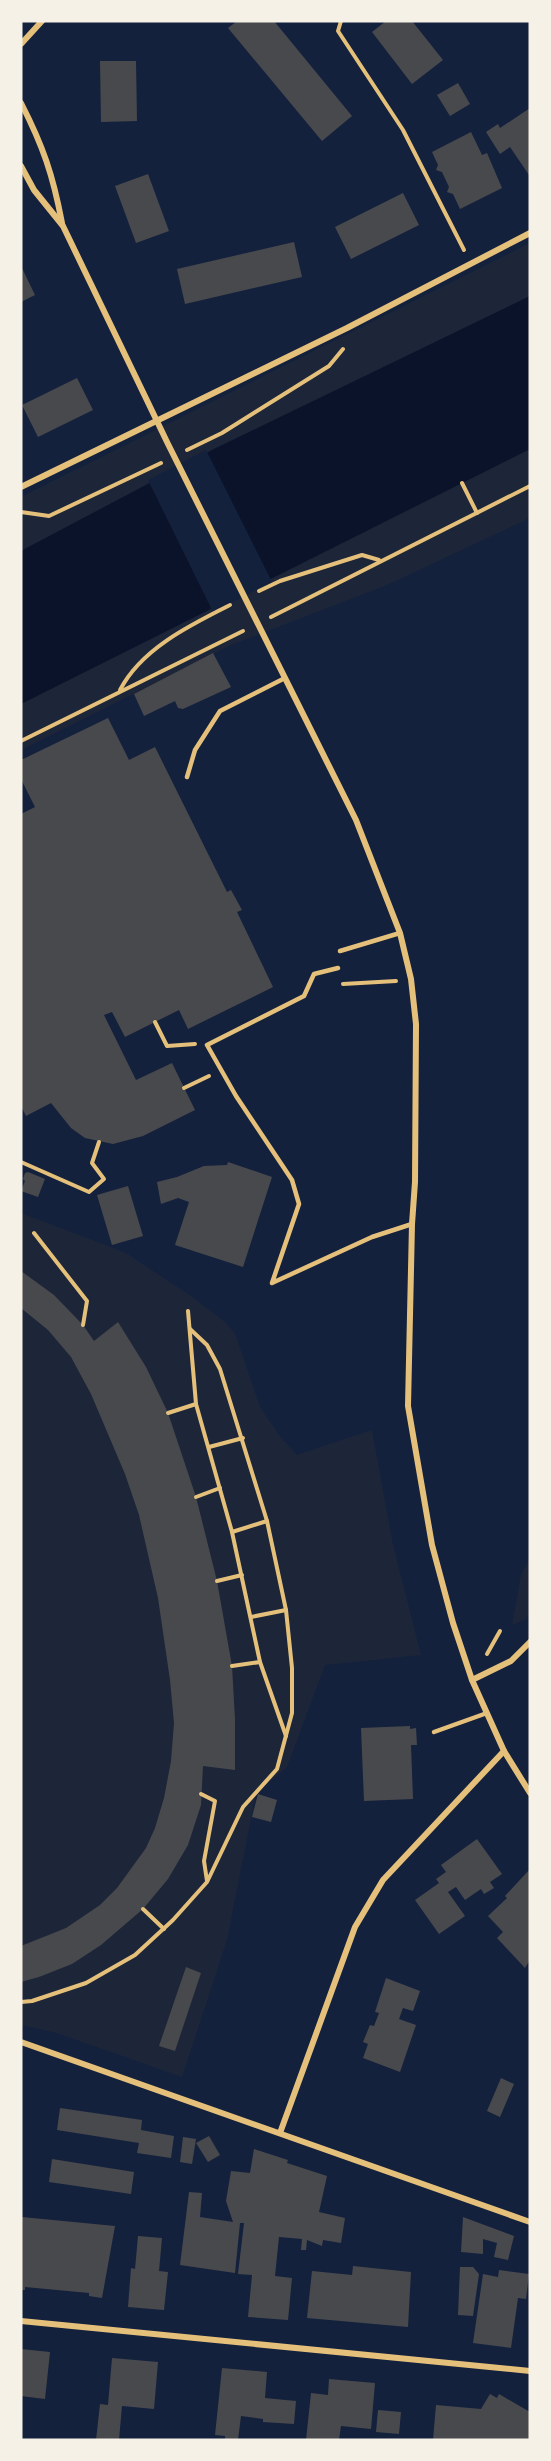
<svg xmlns="http://www.w3.org/2000/svg" width="551" height="2461" font-family="Ubuntu,sans-serif">
	<style>
		.green { fill: #1d2539 }
		.water { fill: #0b132b }
		.pier { fill: #14213d }
		.building { fill: #48494c }
		.lines { fill: none; stroke-linecap: round; stroke-linejoin: round }
		.path { stroke: #e5c07b; stroke-width: 4 }
		.service { stroke: #e5c07b; stroke-width: 4.5 }
		.minor { stroke: #e5c07b; stroke-width: 6 }
	</style>
	<rect width="100%" height="100%" fill="#14213d"/>
	<!-- green -->
	<g class="green">
		<polygon points="530,243 530,296 214,449 21,551 21,497"/>
		<polygon points="530,449 530,518 387,585 231,645 21,750 21,704"/>
		<polygon points="21,1213 126,1253 191,1296 225,1322 235,1333 260,1407 279,1435 297,1455 372,1430 393,1545 421,1655 325,1665 287,1767 256,1793 227,1940 182,2077 57,2033 21,2025"/>
		<polygon points="530,1558 530,1611 526,1619 512,1625 521,1575"/>
	</g>
	<!-- water -->
	<polygon class="water" points="530,296 530,449 21,704 21,551 214,449"/>
	<!-- pier -->
	<polygon class="pier" points="206,450 272,582 213,612 148,480"/>
	<!-- building -->
	<g class="building">
		<polygon points="237,21 274,21 352,116 322,141 228,28"/>
		<polygon points="386,21 412,21 443,60 412,84 372,32"/>
		<polygon points="100,61 136,61 137,121 101,122"/>
		<polygon points="458,83 470,104 450,116 437,95"/>
		<polygon points="530,108 530,174 529,175 510,147 500,154 486,132 498,124 500,128"/>
		<polygon points="471,132 482,155 487,153 502,188 460,209 453,194 447,192 449,187 442,172 436,170 438,165 432,152"/>
		<polygon points="148,174 169,231 136,243 115,186"/>
		<polygon points="403,193 419,225 351,259 335,227"/>
		<polygon points="294,242 302,277 185,304 177,269"/>
		<polygon points="21,266 35,295 21,302"/>
		<polygon points="77,378 93,410 38,437 22,405"/>
		<polygon points="213,653 231,687 183,709 178,708 175,701 144,716 134,694"/>
		<polygon points="108,718 129,760 155,747 227,892 231,890 242,910 237,912 273,987 188,1029 179,1010 125,1037 112,1012 104,1015 136,1080 172,1063 195,1110 143,1136 113,1144 85,1138 71,1128 51,1103 26,1116 21,1106 21,814 35,807 21,779 21,760"/>
		<polygon points="228,1162 272,1177 243,1267 175,1245 189,1202 178,1198 161,1204 157,1182 177,1177 204,1166 227,1165"/>
		<polygon points="28,1172 45,1179 38,1197 21,1191 25,1181 23,1179 25,1173"/>
		<polygon points="128,1186 143,1236 112,1245 97,1195"/>
		<polygon points="21,1271 54,1295 83,1325 94,1341 118,1322 146,1367 168,1413 196,1497 217,1581 232,1666 235,1719 235,1770 203,1766 201,1805 188,1845 168,1879 143,1909 101,1945 72,1964 39,1977 21,1982 21,1946 66,1928 100,1905 117,1888 146,1848 155,1828 164,1798 171,1761 174,1723 170,1680 158,1598 139,1515 125,1474 91,1394 71,1357 48,1330 21,1308"/>
		<polygon points="410,1726 410,1729 416,1728 417,1745 411,1745 413,1799 364,1801 361,1728"/>
		<polygon points="258,1794 277,1800 271,1822 252,1817"/>
		<polygon points="477,1839 502,1874 490,1882 494,1888 484,1894 481,1889 465,1900 456,1887 448,1892 465,1916 439,1934 415,1900 439,1883 436,1879 446,1872 441,1865"/>
		<polygon points="530,1869 530,1960 525,1968 497,1938 503,1932 488,1916 507,1898 505,1896"/>
		<polygon points="186,1967 201,1973 175,2051 159,2046"/>
		<polygon points="386,1978 420,1991 413,2011 403,2008 399,2019 416,2025 400,2072 363,2058 368,2044 363,2042 370,2025 374,2026 379,2013 375,2012"/>
		<polygon points="501,2078 514,2084 500,2117 487,2111"/>
		<polygon points="60,2108 142,2120 141,2130 174,2136 171,2158 137,2153 139,2143 57,2130"/>
		<polygon points="209,2136 220,2155 208,2162 196,2143"/>
		<polygon points="183,2137 196,2139 192,2164 180,2162"/>
		<polygon points="254,2149 288,2160 287,2163 327,2176 319,2212 345,2218 341,2243 323,2240 322,2246 307,2240 306,2250 301,2250 302,2239 279,2237 275,2276 292,2278 288,2320 248,2317 252,2275 238,2274 244,2223 240,2223 235,2273 180,2265 189,2192 202,2193 200,2217 233,2222 226,2201 231,2171 250,2173"/>
		<polygon points="52,2159 134,2172 131,2194 49,2182"/>
		<polygon points="22,2217 115,2226 102,2298 89,2296 89,2293 25,2287 25,2290 21,2290"/>
		<polygon points="463,2217 514,2236 508,2260 494,2257 497,2243 483,2239 483,2254 461,2252"/>
		<polygon points="138,2236 162,2238 159,2271 168,2272 164,2310 128,2307 131,2268 135,2269"/>
		<polygon points="353,2266 411,2272 408,2327 307,2318 312,2271 352,2275"/>
		<polygon points="460,2267 473,2267 479,2274 473,2316 458,2315"/>
		<polygon points="499,2270 529,2274 526,2299 518,2298 511,2348 473,2343 483,2274 498,2277"/>
		<polygon points="21,2349 50,2352 45,2399 21,2396"/>
		<polygon points="112,2358 158,2362 154,2409 122,2406 119,2440 96,2440 100,2404 108,2405"/>
		<polygon points="222,2368 267,2372 265,2398 296,2401 294,2424 263,2422 263,2419 241,2416 238,2440 225,2440 225,2436 215,2435"/>
		<polygon points="329,2379 375,2383 371,2429 341,2426 339,2440 306,2440 311,2393 328,2395"/>
		<polygon points="490,2394 497,2398 499,2394 530,2412 530,2440 433,2440 436,2405 481,2409"/>
		<polygon points="378,2410 401,2412 399,2434 376,2432"/>
	</g>
	<g class="lines">
		<!-- path -->
		<g class="path">
			<polyline points="341,21 338,31 403,130 464,250"/>
			<polyline points="187,450 222,433 329,366 343,349"/>
			<polyline points="462,483 477,513"/>
			<polyline points="21,512 49,516 161,463"/>
			<polyline points="259,591 280,581 362,555 379,560"/>
			<polyline points="271,617 530,486"/>
			<path d="M120,690C141,649 190,625 230,605"/>
			<polyline points="21,741 243,631"/>
			<polyline points="343,984 396,981"/>
			<polyline points="155,1022 167,1046 195,1044"/>
			<polyline points="184,1088 209,1076"/>
			<polyline points="21,1162 89,1192 104,1179 92,1163 99,1142"/>
			<polyline points="34,1233 87,1301 83,1325"/>
			<polyline points="188,1311 196,1404 232,1532 260,1662 286,1736"/>
			<polyline points="168,1413 196,1404"/>
			<polyline points="209,1447 243,1438"/>
			<polyline points="196,1497 220,1488"/>
			<polyline points="232,1532 267,1521"/>
			<polyline points="217,1581 242,1575"/>
			<polyline points="251,1617 286,1610"/>
			<polyline points="487,1654 500,1631"/>
			<polyline points="232,1666 260,1662"/>
			<polyline points="201,1794 215,1801 204,1861 207,1881"/>
			<polyline points="143,1909 164,1929"/>
			<polyline points="21,2002 32,2001 86,1983 135,1955 173,1920 207,1882 243,1807 277,1769 292,1713 292,1668 286,1610 267,1521 220,1369 207,1345 190,1329"/>
		</g>
		<!-- service -->
		<g class="service">
			<polyline points="187,777 195,750 220,711 285,678"/>
			<polyline points="340,951 400,933"/>
			<polyline points="338,968 314,974 304,996 207,1045 236,1096 292,1180 299,1204 272,1283 372,1237 412,1224"/>
			<polyline points="434,1732 487,1713"/>
		</g>
		<!-- minor -->
		<g class="minor">
			<polyline points="21,44 42,21"/>
			<path d="M21,103C43,146 53,175 62,223"/>
			<polyline points="21,166 34,190 63,226 168,444 356,820 400,933 411,979 416,1024 415,1182 412,1224 408,1406 432,1545 453,1623 472,1680 504,1751 530,1793"/>
			<polyline points="21,487 347,328 530,233"/>
			<polyline points="472,1680 511,1661 530,1642"/>
			<polyline points="21,2042 530,2222"/>
			<polyline points="280,2133 355,1927 383,1880 504,1751"/>
			<polyline points="21,2321 530,2371"/>
		</g>
	</g>
	<!-- border -->
	<rect width="551" height="2461" fill="none" stroke="#f6f1e7" stroke-width="45"/>
</svg>
